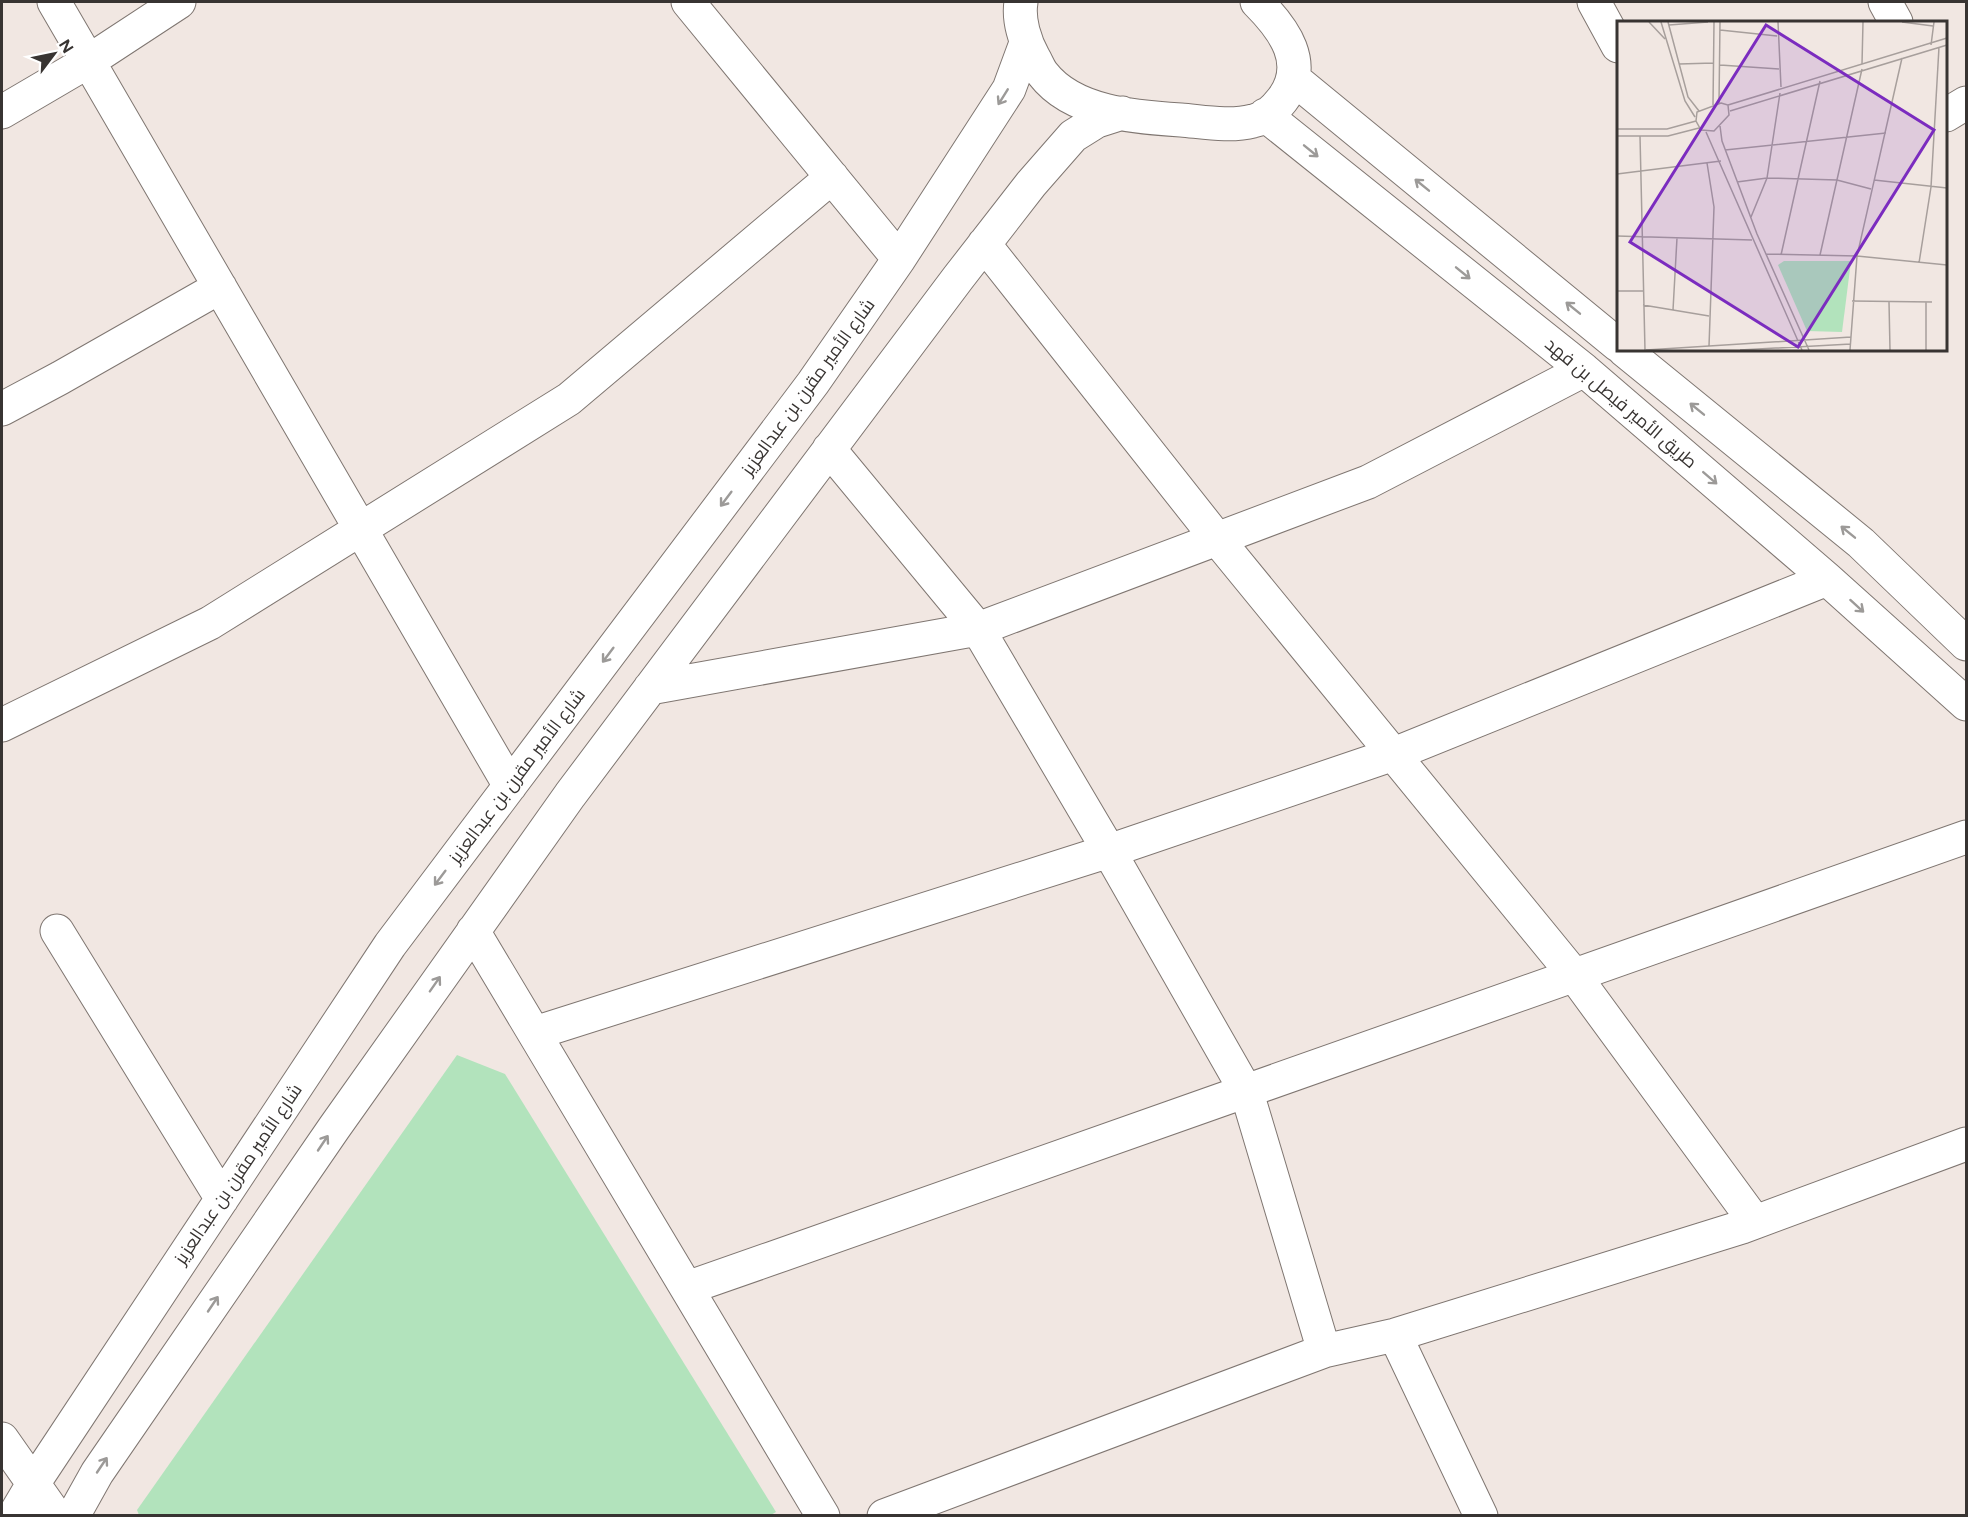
<svg xmlns="http://www.w3.org/2000/svg" width="1968" height="1517" viewBox="0 0 1968 1517" font-family="Figtree,Cairo,sans-serif">
<rect width="100%" height="100%" fill="#f1e7e2"/>
<path fill="#b2e3bc" d="M457,1055L505,1074L776,1512L769,1516L139,1515L137,1510Z"/>
<g fill="none" stroke-linecap="round" stroke-linejoin="round">
<g stroke="#7f7671" stroke-width="35">
<path id="minor" d="M54,2L510,786
M688,2L899,259
M1021,2C1018,20 1025,42 1034,58C1037,63 1039,69 1043,74C1073,113 1135,117 1181,120C1204,122 1230,127 1253,121C1265,119 1275,109 1282,100C1310,64 1284,29 1257,2
M1594,2L1618,46
M1885,2L1896,22
M1294,79L1618,345
M2,112L89,61L179,2
M1265,115L1584,370L1827,579L1966,704
M1946,115L1966,103
M984,244L1218,540L1574,975L1755,1222
M1624,350L1861,543L1966,644
M2,409L60,378L220,287
M829,449L978,629L1109,851L1247,1093L1324,1351
M650,688L978,629L1368,482L1584,370
M2,725L210,623L569,399L832,177
M57,931L222,1199
M473,931L823,1516
M535,1033L1109,851L1394,754L1827,579
M687,1288C1114,1139 1540,987 1966,837
M1395,1335L1481,1516
M2,1439L56,1516
M14,1516L33,1484L390,945L813,383L899,259L1009,89L1026,43
M73,1516L97,1473L334,1128L570,795L958,278L1031,184L1073,136L1097,121L1122,113
M884,1516L1324,1351L1395,1335L1742,1227L1966,1144"/>
</g>
<use href="#minor" stroke="#fff" stroke-width="33"/>
</g>
<defs><path id="oneway-shaft" d="M-6 0H5M1.5-3L5.5 0L1.5 3" fill="none" stroke-width="1.6" stroke-linecap="round" stroke-linejoin="round" transform="scale(1.5)"/></defs>
<g stroke="#9c9a98">
<use href="#oneway-shaft" transform="translate(1003 97) rotate(122)"/>
<use href="#oneway-shaft" transform="translate(1311 151) rotate(39)"/>
<use href="#oneway-shaft" transform="translate(1422 185) rotate(-141)"/>
<use href="#oneway-shaft" transform="translate(1463 273) rotate(39)"/>
<use href="#oneway-shaft" transform="translate(1573 308) rotate(-141)"/>
<use href="#oneway-shaft" transform="translate(1697 409) rotate(-141)"/>
<use href="#oneway-shaft" transform="translate(1710 478) rotate(41)"/>
<use href="#oneway-shaft" transform="translate(726 499) rotate(127)"/>
<use href="#oneway-shaft" transform="translate(1848 532) rotate(-141)"/>
<use href="#oneway-shaft" transform="translate(1857 606) rotate(42)"/>
<use href="#oneway-shaft" transform="translate(608 655) rotate(127)"/>
<use href="#oneway-shaft" transform="translate(440 878) rotate(127)"/>
<use href="#oneway-shaft" transform="translate(435 984) rotate(-55)"/>
<use href="#oneway-shaft" transform="translate(323 1143) rotate(-56)"/>
<use href="#oneway-shaft" transform="translate(213 1304) rotate(-56)"/>
<use href="#oneway-shaft" transform="translate(102 1465) rotate(-56)"/>
</g>
<g text-anchor="middle" dominant-baseline="central" stroke-width="4.5" stroke-linejoin="round" paint-order="stroke">
<g font-size="18" fill="#383432" stroke="#fff">
<text transform="translate(808 387) rotate(-54)">شارع الأمير مقرن بن عبدالعزيز</text>
<text transform="translate(1621 403) rotate(40)">طريق الأمير فيصل بن فهد</text>
<text transform="translate(517 776) rotate(-53)">شارع الأمير مقرن بن عبدالعزيز</text>
<text transform="translate(238 1174) rotate(-56)">شارع الأمير مقرن بن عبدالعزيز</text>
</g>
</g>
<g transform="translate(1617 21)">
<rect width="330" height="330" fill="#f1e7e2"/>
<path d="M167,240H234L225,311L190,310L161,244Z" fill="#b2e3bc"/>
<path fill="none" stroke="#a79f9c" stroke-width="1.5" d="M32,1L48,18M44,1L68,80L78,96M51,1L71,76L82,90M161,1L164,66M285,1L316,5M52,4L91,1M103,9L160,15M314,24L317,1M62,43L97,42M245,43L246,1M103,44L162,48M102,82L103,1M104,82L111,84L112,94L97,110L84,109L79,100L80,91ZM96,84L97,1M111,84L330,17M113,90L330,24M103,105L105,120L140,213L192,329M0,108H50L79,100M89,111L185,329M0,115H51L82,107M23,115L28,329M108,129L269,112M90,142L97,186L92,325M0,153L104,140M257,159L330,167M120,161L150,157L220,159L254,168M134,196L150,157L163,72M0,215L135,219M149,233L240,235L330,244M164,234L203,60M203,234L245,48M302,242L314,166L322,26M0,270H26M235,280L315,281M272,281L273,329M26,284L92,295M56,289L60,217M29,329L234,316M123,329L234,323M233,329L240,235L285,37M309,329V281"/>
<path fill="#7b2cbf" fill-opacity="0.15" stroke="#7b2cbf" stroke-width="3" d="M149,4L317,109L181,326L13,221Z"/>
<rect width="330" height="330" fill="none" stroke="#383432" stroke-width="3"/>
</g>
<rect width="1968" height="1517" fill="none" stroke="#383432" stroke-width="6"/>
<g transform="translate(54 54) rotate(58)" stroke="#ffffff" stroke-width="4.5" paint-order="stroke">
<path d="M0-4.5L10 22L0 15L-10 22Z" fill="#383432"/>
<text y="-9" font-size="16" font-weight="bold" text-anchor="middle" fill="#383432">N</text>
</g>
</svg>
